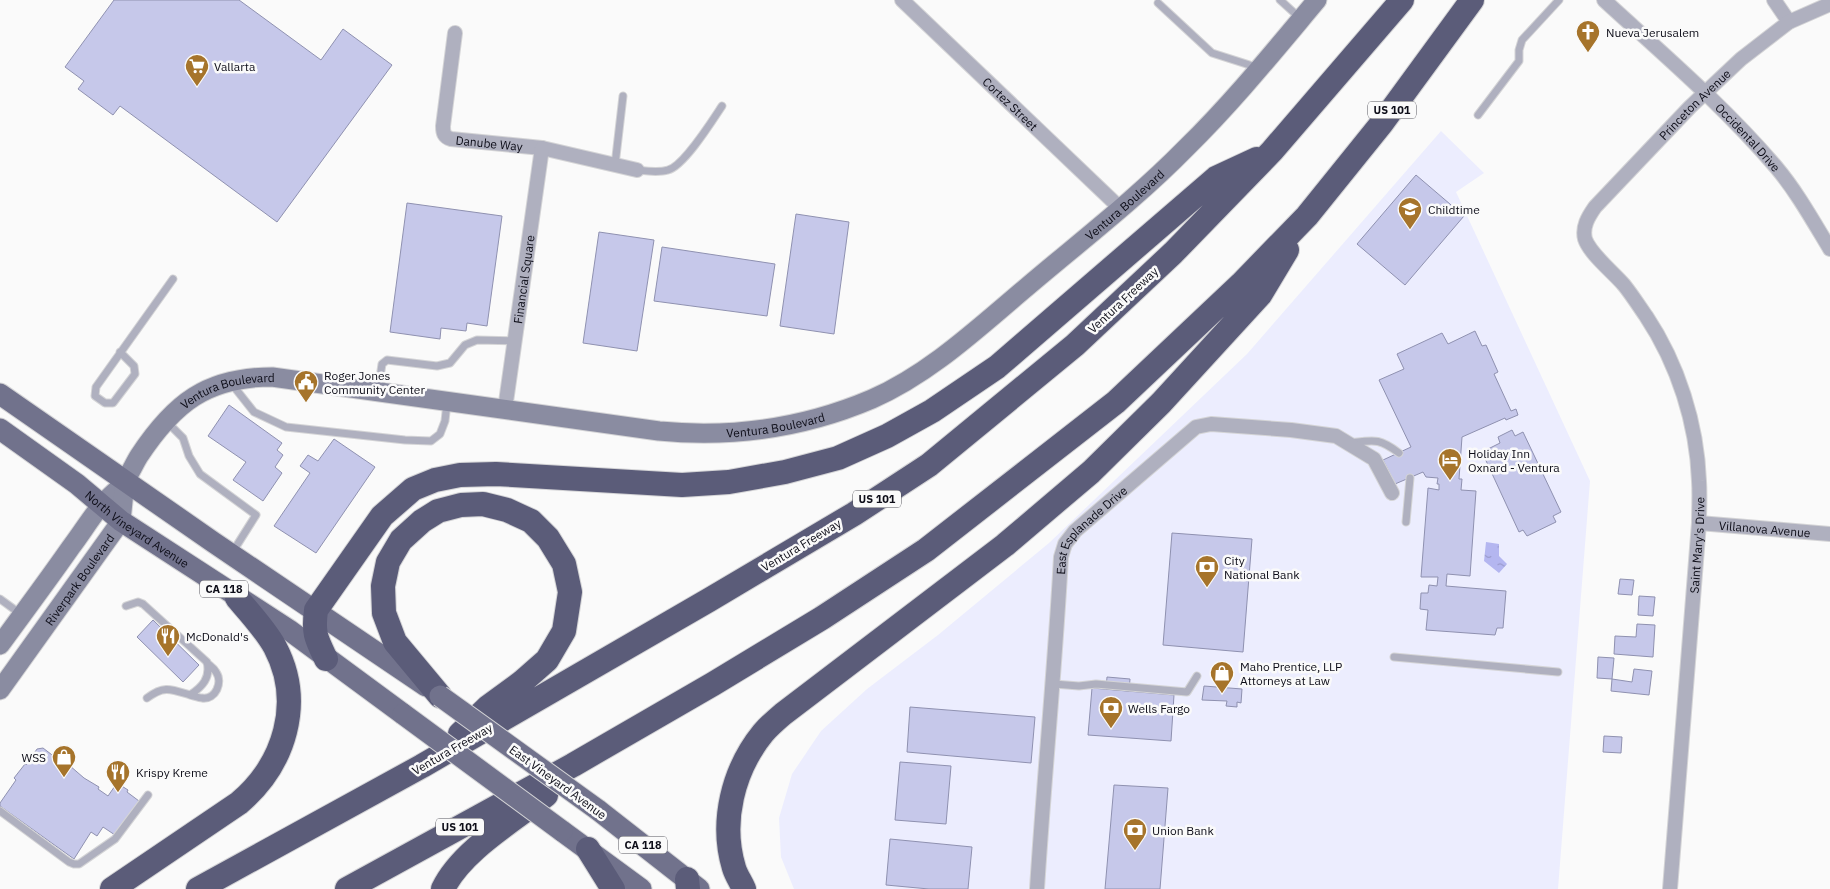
<svg xmlns="http://www.w3.org/2000/svg" width="1830" height="889" viewBox="0 0 1830 889" font-family="'IBM Plex Sans',sans-serif">
<defs>
<pattern id="water-ripples" width="26" height="14" patternUnits="userSpaceOnUse" patternTransform="scale(1.25)"><rect width="26" height="14" fill="#b4b6f0"/><path d="M2 4q2-2 4 0t4 0M15 11q2-2 4 0t4 0" fill="none" stroke="#9a9bcd"/></pattern>
</defs>
<rect width="100%" height="100%" fill="#fafafa"/>
<path fill="#ecedfe" d="M1441,131L1484,173L1456,192L1590,481L1558,889H794L781,857L779,818L792,774L821,731L867,689L938,635L1049,543L1247,354Z"/>
<path fill="url(#water-ripples)" d="M1486,542L1499,544V556L1507,564L1499,573L1484,561Z"/>
<path fill="#c6c8ea" stroke="#8f91b0" d="M114,0H239L321,60L343,29L392,65L277,222L120,106L113,115L78,89L84,81L65,67Z
M1416,175L1464,216L1405,285L1357,244Z
M407,203L502,216L487,326L467,323L466,331L441,328L440,339L390,332Z
M796,214L849,222L834,334L780,326Z
M599,232L654,240L637,351L583,343Z
M662,247L775,264L767,316L654,301Z
M1475,331L1482,346L1486,345L1498,372L1494,374L1511,411L1516,409L1518,415L1506,420L1505,418L1462,437L1459,479H1462L1461,490L1476,491L1470,576L1447,574L1446,586L1506,591L1503,628H1497L1495,635L1426,630L1428,610L1420,609L1421,593H1428L1429,585L1437,586L1438,577H1421L1428,488L1439,490V484H1437L1438,478L1426,477L1423,472L1395,484L1383,460L1411,447L1379,380L1404,369L1397,354L1442,333L1448,344Z
M229,405L282,443L277,450L283,455L275,467L282,473L263,501L233,480L246,462L208,436Z
M1512,430L1515,436L1523,432L1561,512L1553,516L1556,522L1527,536L1523,530L1519,532L1482,452L1500,443L1498,437Z
M334,439L375,467L316,553L274,526L310,473L300,466L308,455L318,461Z
M1172,533L1252,539L1243,652L1163,645Z
M1620,579L1634,580L1632,595L1618,594Z
M1639,596L1655,597L1653,616L1638,615Z
M153,620L199,665L183,682L137,637Z
M1637,624L1655,625L1653,657L1614,654L1615,636L1636,637Z
M1598,657L1614,658L1612,679L1597,678Z
M1634,669L1652,671L1649,695L1611,691L1612,679L1632,682Z
M1107,677L1130,679L1129,691L1106,689Z
M1204,686L1242,689L1241,703L1237,702V707L1226,706L1227,701L1202,700Z
M1092,688L1174,695L1171,741L1088,735Z
M910,707L1035,717L1031,763L907,752Z
M1604,736L1622,737L1621,753L1603,752Z
M43,748L60,761L62,759L84,778L99,787L98,789L108,796L117,783L128,790L127,792L139,801L115,835L103,827L97,836L91,832L74,859L0,806V803L16,780L14,778L25,764L26,765L37,749Z
M900,762L951,766L946,824L895,820Z
M1114,785L1168,788L1160,889H1105Z
M890,839L972,847L968,889H929L886,885Z"/>
<g fill="none" stroke-linecap="round" stroke-linejoin="round">
<g stroke="#d4d4d6" stroke-width="9">
<path id="lane" d="M1280,0L1301,19
M1158,3L1212,53L1259,68
M1478,115L1519,61V50L1522,40L1559,0
M615,165L623,96
M637,170C646,171 658,173 668,170C684,166 712,121 722,106
M120,352L134,366L135,374L113,403H105L95,396L96,387L173,279
M231,383L254,412L286,427L405,440L431,441L440,434L445,421L447,403
M378,391L382,364L387,360L437,366L450,363L465,345L477,340L515,341
M167,424L173,428L183,438L189,456L200,474L256,515L232,553
M1350,443C1375,440 1379,438 1399,453
M1406,522L1410,478
M0,599L22,615
M126,606L138,602L143,604L207,662C211,678 202,687 190,695C171,689 164,685 147,698
M1394,657L1558,672
M1054,684L1079,686L1096,684L1187,692L1197,676
M190,695C194,696 199,698 202,698C216,700 223,682 216,672C214,668 210,666 207,663
M0,811L69,862L74,864H79L115,839L148,795"/>
</g>
<g stroke="#d4d4d6" stroke-width="16">
<g id="street">
<path id="s1" d="M902,0L1120,208"/>
<path id="s2" d="M1604,0C1663,54 1724,106 1776,167C1797,192 1813,221 1830,249"/>
<path d="M1774,0L1789,22"/>
<path id="s3" d="M455,33L443,126C443,133 444,137 451,139L542,148L637,170"/>
<path id="s4" d="M505,409L542,148"/>
<path id="s5" d="M1699,523L1830,534"/>
<path id="s6" d="M1037,889C1044,778 1055,668 1061,557L1065,544L1075,531L1196,427L1211,424L1291,430L1336,436L1374,459L1392,493"/>
<path id="s7" d="M1670,889L1699,523C1699,509 1700,495 1699,481C1697,424 1678,364 1646,316C1639,306 1632,295 1624,285C1613,272 1590,254 1585,239C1582,227 1588,217 1595,207L1690,107L1741,59L1789,22L1830,4"/>
</g>
</g>
<g stroke="#d4d4d6" stroke-width="21">
<g id="secondary">
<path id="s8" d="M0,645C24,612 48,580 71,547C81,534 90,519 100,507C107,498 117,491 124,482C130,474 134,464 139,456C174,403 207,377 272,377L659,431C732,438 804,428 872,399C931,373 979,327 1028,286C1081,241 1137,198 1186,148C1233,102 1275,50 1317,0"/>
<path id="s9" d="M0,690L121,521L125,482"/>
</g>
</g>
<g stroke="#d4d4d6" stroke-width="23">
<g id="primary">
<path d="M0,394L213,542L426,686"/>
<path id="s10" d="M0,429L77,484L121,521L289,630L403,714"/>
<path d="M598,810L699,889"/>
<path d="M562,831L641,889"/>
</g>
</g>
<g stroke="#d4d4d6" stroke-width="26">
<path id="highway" d="M326,659C316,638 313,634 316,610L382,516L413,489L435,480L460,475L496,474L682,485L729,482L785,472L838,458L887,436L932,411L997,367L1216,178L1257,159
M440,696L395,642L384,613L383,586L388,562L401,540L422,521L438,511L461,505L483,504L507,510L531,521L548,538L564,564L570,592L564,631L547,660L522,682L488,707L460,734
M588,849L613,889
M687,879L688,889
M112,889L239,803C285,764 304,702 275,647C265,629 250,613 237,598
M198,889L422,766L709,600L854,514L929,465L1075,345L1173,253L1272,151L1402,0
M347,889L573,765L713,684L822,618L926,550L1116,402L1241,284L1307,216L1382,123L1472,0
M443,889C461,851 513,821 546,795
M744,889C741,882 736,875 734,868C720,822 733,770 763,733C769,726 776,720 783,714L1005,545L1091,472L1161,403L1260,295L1287,250"/>
</g>
<use href="#lane" stroke="#afb0bf" stroke-width="7"/>
<use href="#street" stroke="#afb0bf" stroke-width="14"/>
<use href="#secondary" stroke="#8a8ca1" stroke-width="19"/>
<use href="#primary" stroke="#71728c" stroke-width="21"/>
<use href="#highway" stroke="#5b5c79" stroke-width="24"/>
<g stroke="#d4d4d6" stroke-width="23" stroke-linecap="butt">
<path id="primary-bridge" d="M440,696L598,810
M403,714L562,831"/>
</g>
<use href="#primary-bridge" stroke="#71728c" stroke-width="21"/>
</g>
<defs>
<g id="church-pin" transform="scale(1.25)"><path d="M0 17L-7.5 6A9.5 9.5 0 1 1 7.5 6Z" fill="#a6742b" stroke="#fafafa"/><path d="M-1.2-6h2.4v3.5h3.3v2.4h-3.3V6h-2.4V-.1h-3.3v-2.4h3.3Z" fill="#fff"/></g>
<g id="supermarket-pin" transform="scale(1.25)"><path d="M0 17L-7.5 6A9.5 9.5 0 1 1 7.5 6Z" fill="#a6742b" stroke="#fafafa"/><path d="M-6-5.5h2.5l.6 2H6L4.5 2H-2.5L-4.4-4H-6ZM-1.5 3.2a1.3 1.3 0 1 0 .1 0ZM3 3.2a1.3 1.3 0 1 0 .1 0Z" fill="#fff"/></g>
<g id="school-pin" transform="scale(1.25)"><path d="M0 17L-7.5 6A9.5 9.5 0 1 1 7.5 6Z" fill="#a6742b" stroke="#fafafa"/><path d="M0-5L7-2L0 1L-7-2ZM-4 1L0 2.5L4 1V4Q0 6-4 4Z" fill="#fff"/></g>
<g id="civic-pin" transform="scale(1.25)"><path d="M0 17L-7.5 6A9.5 9.5 0 1 1 7.5 6Z" fill="#a6742b" stroke="#fafafa"/><path d="M-.6-6.5H3V-4.5H.6V-3L4-1V1h2V6H-6V1h2V-1L-.6-3ZM-1.2 2.5V6h2.4V2.5Z" fill="#fff"/></g>
<g id="hotel-pin" transform="scale(1.25)"><path d="M0 17L-7.5 6A9.5 9.5 0 1 1 7.5 6Z" fill="#a6742b" stroke="#fafafa"/><path d="M-6-4.5h1.5V1H6V5H4.5V3h-9V5H-6ZM-4 0a1.8 1.8 0 1 1 3.6 0ZM.5 0V-2.5h3Q6-2.5 6 0Z" fill="#fff"/></g>
<g id="bank-pin" transform="scale(1.25)"><path d="M0 17L-7.5 6A9.5 9.5 0 1 1 7.5 6Z" fill="#a6742b" stroke="#fafafa"/><path d="M-6-4H6V4H-6ZM0-2.3a2.3 2.3 0 1 0 0 4.6a2.3 2.3 0 1 0 0-4.6Z" fill="#fff"/></g>
<g id="restaurant-pin" transform="scale(1.25)"><path d="M0 17L-7.5 6A9.5 9.5 0 1 1 7.5 6Z" fill="#a6742b" stroke="#fafafa"/><path d="M-5-6h1v4h1v-4h1v4h1v-4h1v5L-1.5 .5V6h-2V.5L-5-1ZM5-6V6H3V1.5H1.5Q1.5-4 5-6Z" fill="#fff"/></g>
<g id="shop-pin" transform="scale(1.25)"><path d="M0 17L-7.5 6A9.5 9.5 0 1 1 7.5 6Z" fill="#a6742b" stroke="#fafafa"/><path d="M-5-2.5h2.3a2.7 3.5 0 0 1 5.4 0H5L5.5 6h-11ZM-1.5-2.5h3a1.5 2.3 0 0 0-3 0Z" fill="#fff"/></g>
</defs>
<g fill-rule="evenodd">
<use href="#church-pin" x="1588" y="32"/>
<use href="#supermarket-pin" x="197" y="66"/>
<use href="#school-pin" x="1410" y="209"/>
<use href="#civic-pin" x="306" y="382"/>
<use href="#hotel-pin" x="1450" y="460"/>
<use href="#bank-pin" x="1207" y="567"/>
<use href="#restaurant-pin" x="168" y="636"/>
<use href="#shop-pin" x="1222" y="673"/>
<use href="#bank-pin" x="1111" y="708"/>
<use href="#shop-pin" x="64" y="757"/>
<use href="#restaurant-pin" x="118" y="772"/>
<use href="#bank-pin" x="1135" y="830"/>
</g>
<g text-anchor="middle" dominant-baseline="central" stroke-width="5" stroke-linejoin="round" paint-order="stroke">
<g fill="#fafafa" stroke="#54545c" stroke-width="1">
<rect x="1368" y="101.5" width="48" height="17" rx="4"/>
<rect x="853" y="490.5" width="48" height="17" rx="4"/>
<rect x="200" y="580.5" width="48" height="17" rx="4"/>
<rect x="436" y="818.5" width="48" height="17" rx="4"/>
<rect x="619" y="836.5" width="48" height="17" rx="4"/>
</g>
<g font-size="11" font-weight="bold" fill="#0d0d18">
<text x="1392" y="110">US 101</text>
<text x="877" y="499">US 101</text>
<text x="224" y="589">CA 118</text>
<text x="460" y="827">US 101</text>
<text x="643" y="845">CA 118</text>
</g>
<g font-size="12" fill="#0d0d18" stroke="#fafafa" text-anchor="start">
<text x="1606" y="32">Nueva Jerusalem</text>
<text x="214" y="66">Vallarta</text>
<text x="1428" y="209">Childtime</text>
<text x="324" y="375">Roger Jones<tspan x="324" dy="14">Community Center</tspan></text>
<text x="1468" y="453">Holiday Inn<tspan x="1468" dy="14">Oxnard - Ventura</tspan></text>
<text x="1224" y="560">City<tspan x="1224" dy="14">National Bank</tspan></text>
<text x="186" y="636">McDonald's</text>
<text x="1240" y="666">Maho Prentice, LLP<tspan x="1240" dy="14">Attorneys at Law</tspan></text>
<text x="1128" y="708">Wells Fargo</text>
<text x="46" y="757" text-anchor="end">WSS</text>
<text x="136" y="772">Krispy Kreme</text>
<text x="1152" y="830">Union Bank</text>
</g>
<g font-size="12" fill="#0d0d18" stroke="#fafafa">
<text stroke="none"><textPath href="#s1" startOffset="150">Cortez Street</textPath></text>
<text stroke="none"><textPath href="#s7" startOffset="861">Princeton Avenue</textPath></text>
<text stroke="none"><textPath href="#s2" startOffset="199">Occidental Drive</textPath></text>
<text stroke="none"><textPath href="#s3" startOffset="149">Danube Way</textPath></text>
<text stroke="none"><textPath href="#s8" startOffset="1326">Ventura Boulevard</textPath></text>
<text stroke="none"><textPath href="#s4" startOffset="131">Financial Square</textPath></text>
<text transform="translate(1123 300) rotate(-43)">Ventura Freeway</text>
<text stroke="none"><textPath href="#s8" startOffset="351">Ventura Boulevard</textPath></text>
<text stroke="none"><textPath href="#s8" startOffset="906">Ventura Boulevard</textPath></text>
<text stroke="none"><textPath href="#s10" startOffset="170">North Vineyard Avenue</textPath></text>
<text stroke="none"><textPath href="#s5" startOffset="66">Villanova Avenue</textPath></text>
<text stroke="none"><textPath href="#s6" startOffset="372">East Esplanade Drive</textPath></text>
<text stroke="none"><textPath href="#s7" startOffset="345">Saint Mary's Drive</textPath></text>
<text transform="translate(801 545) rotate(-31)">Ventura Freeway</text>
<text stroke="none"><textPath href="#s9" startOffset="136">Riverpark Boulevard</textPath></text>
<text transform="translate(452 749) rotate(-30)">Ventura Freeway</text>
<text transform="translate(558 782) rotate(36)">East Vineyard Avenue</text>
</g>
</g>
</svg>
